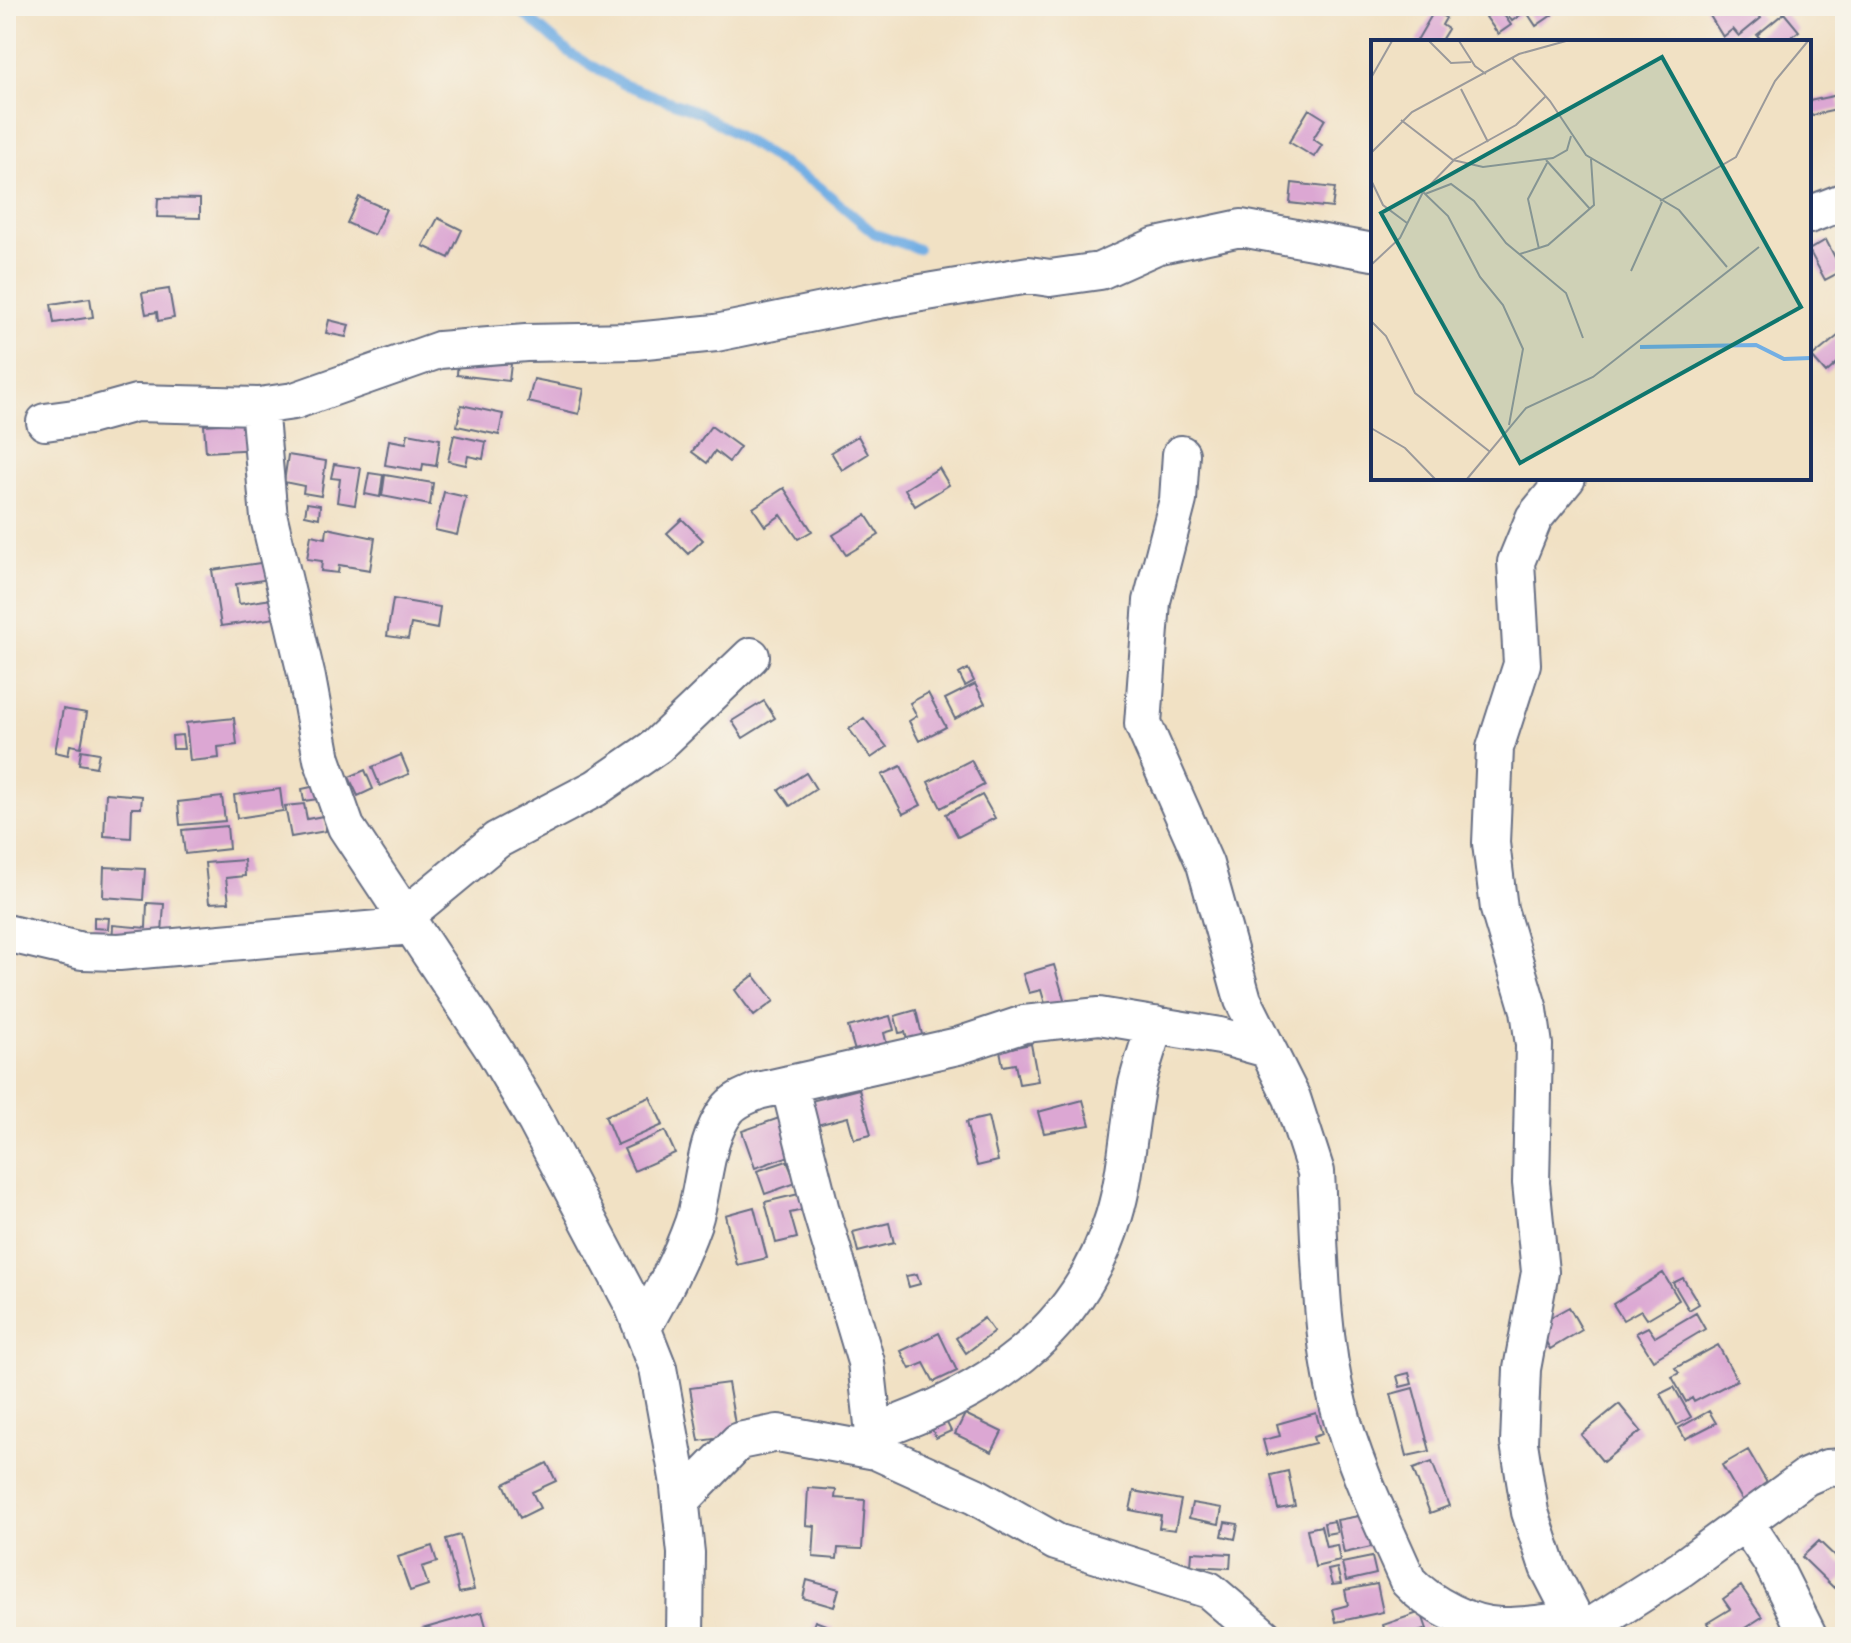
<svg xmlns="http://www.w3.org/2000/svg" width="1851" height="1643" viewBox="0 0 1851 1643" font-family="'Architects Daughter',sans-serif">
<rect width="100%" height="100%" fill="#f7f3e8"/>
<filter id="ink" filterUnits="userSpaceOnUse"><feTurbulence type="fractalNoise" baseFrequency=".0125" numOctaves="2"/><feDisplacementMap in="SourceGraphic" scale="16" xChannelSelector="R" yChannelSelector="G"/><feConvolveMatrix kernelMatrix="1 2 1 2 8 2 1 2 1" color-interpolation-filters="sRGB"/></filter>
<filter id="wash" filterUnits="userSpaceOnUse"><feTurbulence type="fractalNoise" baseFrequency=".006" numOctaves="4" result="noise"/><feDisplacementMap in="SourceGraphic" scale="32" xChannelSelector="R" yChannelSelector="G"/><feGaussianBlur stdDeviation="1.8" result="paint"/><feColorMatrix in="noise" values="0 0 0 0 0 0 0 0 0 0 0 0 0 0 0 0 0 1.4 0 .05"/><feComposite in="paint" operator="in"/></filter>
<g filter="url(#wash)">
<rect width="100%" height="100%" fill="#f1e1c4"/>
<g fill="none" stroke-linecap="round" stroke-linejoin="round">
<path stroke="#73afe4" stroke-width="10" d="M506,6L517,8L570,53L623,84L701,113L820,187L875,234L918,249"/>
</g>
<g id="blocks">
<path fill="#dca7d3" d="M1501,6H1545L1552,15L1536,26L1526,11L1512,21Z
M1704,6H1766L1757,13L1761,18L1739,36L1733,29L1723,37Z
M1499,8L1511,25L1498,34L1486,17Z
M1434,11L1446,18L1442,25L1448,29L1440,42H1416Z
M1784,13L1799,31L1785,42H1763L1757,35Z
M1838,95L1841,109L1809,116V101Z
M1309,109L1325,119L1313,139L1322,145L1314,157L1289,142Z
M1292,183L1335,188L1332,208L1290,203Z
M359,197L386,209L374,235L347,223Z
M158,198L200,199V218L157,217Z
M438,218L462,230L449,258L423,246Z
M1826,240L1842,271L1825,280L1809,250Z
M169,289L174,318L158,321L157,312L146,314L142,293Z
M90,298L93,317L54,323L51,304Z
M329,320L349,325L346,337L326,333Z
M1844,331L1845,356L1826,373L1812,357Z
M458,358L511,364L509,381L457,375Z
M534,379L584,389L579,414L528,402Z
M461,405L503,414L499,435L457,426Z
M255,422L257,449L206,452L204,425Z
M711,426L740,447L729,462L715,451L707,463L692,452Z
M408,433L440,439L436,466L423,464L422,471L385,465L389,440L406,443Z
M454,435L486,442L483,459L468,456L466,465L448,461Z
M858,436L868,454L842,470L831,452Z
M288,455L326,461L321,496L303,493L304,486L284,482Z
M334,464L361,468L355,505L337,502L340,479L331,478Z
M939,468L949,485L915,506L905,489Z
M369,473L383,475L380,497L365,494Z
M385,475L433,483L430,505L382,496Z
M784,488L812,531L798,539L781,515L765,526L753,508Z
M444,492L466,497L457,535L435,530Z
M307,503L320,505L319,518L305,515Z
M866,515L879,535L846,555L833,535Z
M682,519L703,540L688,554L667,533Z
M327,528L375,538L370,570L339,565L338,573L321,571L322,561L307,559L311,535L326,538Z
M274,561L276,578L236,584L239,604L279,598L282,617L221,626L212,570Z
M393,599L440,607L437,629L411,624L408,639L387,636Z
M968,669L974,681L965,686L959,674Z
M975,684L985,703L955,719L945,699Z
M928,693L946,727L919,741L909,721L917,716L910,703Z
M764,701L775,718L743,738L732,721Z
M63,709L87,713L81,747L70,745L68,755L55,752Z
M234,718L237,745L218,747L219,758L190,761L186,723Z
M864,718L887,747L871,758L849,729Z
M182,735L184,749H173L172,736Z
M81,750L99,753L96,767L79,764Z
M401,755L409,774L380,786L372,767Z
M971,760L984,785L941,808L928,782Z
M901,766L921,805L903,814L882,775Z
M365,770L373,789L358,796L349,777Z
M806,773L816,789L790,806L779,790Z
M316,786L318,799L304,801L302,789Z
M280,789L283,811L237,818L234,795Z
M106,793L142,796L141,808H132L131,838L104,836Z
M982,795L995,818L958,837L946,814Z
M222,797L225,821L180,825L178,802Z
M304,804L307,819L323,816L326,831L291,837L285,806Z
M227,826L229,849L185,854L182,830Z
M244,860L245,876L226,878L229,902L209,903L205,863Z
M104,867L145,869L143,900L103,897Z
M147,903L164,904L161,948L112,945L113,925L146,928Z
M94,917L109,918L108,929L94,928Z
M1054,965L1067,1009L1048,1014L1041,990L1029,993L1023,974Z
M754,975L774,1001L754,1016L735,990Z
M916,1010L928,1059L913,1063L905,1032L899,1033L895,1016Z
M890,1016L894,1030L884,1033L890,1057L859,1065L848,1027Z
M1031,1044L1038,1081L1019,1084L1015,1064L1003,1066L1000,1050Z
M859,1089L871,1135L854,1139L848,1117L817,1125L811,1101Z
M650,1097L663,1125L617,1145L605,1116Z
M1083,1100L1090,1125L1044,1133L1038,1112Z
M785,1116L798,1153L755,1168L742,1131Z
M988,1117L998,1161L977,1166L966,1122Z
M665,1131L675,1153L634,1171L624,1149Z
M787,1161L796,1183L765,1194L757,1171Z
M803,1193L807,1209L790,1213L797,1238L776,1243L765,1202Z
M754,1207L767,1258L737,1265L725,1215Z
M889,1223L894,1243L858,1252L853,1232Z
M1663,1273L1679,1300L1647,1319L1641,1310L1623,1320L1613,1304Z
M917,1274L920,1284L909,1287L906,1276Z
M1683,1278L1699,1304L1689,1310L1673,1283Z
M1569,1307L1582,1330L1550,1349L1537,1325Z
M1696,1313L1705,1329L1653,1360L1636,1333L1648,1327L1655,1337Z
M984,1318L994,1332L966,1353L956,1338Z
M939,1333L957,1371L934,1382L924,1363L910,1369L901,1351Z
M1718,1345L1737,1380L1694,1402L1692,1398L1686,1402L1672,1377L1679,1373L1675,1368Z
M1409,1373L1412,1384L1400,1387L1397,1376Z
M728,1383L737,1436L699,1441L690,1388Z
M1674,1387L1691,1417L1677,1425L1660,1394Z
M1413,1388L1430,1451L1407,1456L1391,1394Z
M1619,1404L1641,1431L1603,1462L1581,1435Z
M1709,1411L1716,1423L1685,1439L1679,1428Z
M1316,1413L1322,1434L1313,1437L1315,1443L1267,1455L1263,1440L1280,1436L1277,1424Z
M965,1414L1002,1432L992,1452L955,1434Z
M946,1421L951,1431L936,1438L931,1427Z
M1748,1450L1770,1488L1744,1503L1722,1465Z
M1432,1462L1449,1506L1430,1513L1413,1469Z
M547,1463L556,1481L532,1492L540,1508L520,1518L504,1484Z
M1288,1471L1295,1506L1278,1509L1271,1475Z
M808,1488L836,1490L835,1498L865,1500L862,1549L838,1548L837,1559L813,1557L815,1526L806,1525Z
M1134,1491L1181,1500L1175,1530L1159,1528L1161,1516L1130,1510Z
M1192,1503L1222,1508L1219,1524L1189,1518Z
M1364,1515L1371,1547L1344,1553L1337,1520Z
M1334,1521L1337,1532L1326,1534L1324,1523Z
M1225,1522L1238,1524L1235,1539L1222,1536Z
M1321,1526L1326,1547L1337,1545L1340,1561L1315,1567L1307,1529Z
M460,1535L474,1590L459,1593L446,1539Z
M1819,1541L1845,1566V1576L1834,1588L1802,1557Z
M432,1546L437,1562L422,1567L428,1585L410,1591L398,1557Z
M1192,1552L1231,1554L1230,1568L1191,1566Z
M1372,1557L1376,1574L1346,1581L1342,1563Z
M1337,1568L1341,1584L1332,1585L1328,1570Z
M807,1580L839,1589L834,1607L803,1598Z
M1377,1584L1383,1612L1336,1622L1333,1609L1348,1605L1345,1590Z
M1741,1586L1762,1617L1731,1637H1716L1707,1623L1730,1609L1723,1599Z
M482,1612L489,1637H424L422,1629Z
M1421,1612L1427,1629L1403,1637H1387L1383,1625Z
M815,1621L834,1628L831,1637H809Z"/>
</g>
</g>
<g filter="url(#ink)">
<use href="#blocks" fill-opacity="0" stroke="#666d82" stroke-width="2"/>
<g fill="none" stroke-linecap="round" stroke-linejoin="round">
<g stroke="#666d82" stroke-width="40">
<path id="minor" d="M1809,215L1845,201
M259,406L269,518L307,678L322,759L346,827L494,1050L536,1121L633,1305L658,1368L678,1478L686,1553L685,1637
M45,422L89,416L136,403L259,406L294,401L439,350L526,343L635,341L716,333L867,302L1029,275L1050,278L1100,271L1156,246L1241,228L1373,252
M1181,454L1178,500L1152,601L1143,724L1205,864L1243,1000L1292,1098L1316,1172C1320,1248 1320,1330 1338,1404C1353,1464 1383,1524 1408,1581C1429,1604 1472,1627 1504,1626C1527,1626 1552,1622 1575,1619
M1567,478L1534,518L1516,562L1522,664L1495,748L1491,843L1499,909L1529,1010L1534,1045L1531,1183L1540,1272L1522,1369L1519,1443L1530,1512L1548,1567L1582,1633
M405,916L497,840L596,788L657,746L751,656
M6,933L82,951L119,952L412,926
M789,1084L821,1211L866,1362L876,1451
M642,1329C661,1295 680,1260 693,1223C705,1187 703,1141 727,1110C734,1100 747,1096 758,1091L958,1046L1024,1024L1099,1016L1220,1036L1267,1049
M874,1432C984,1395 1079,1334 1114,1216C1127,1173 1128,1128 1137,1084C1142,1064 1149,1044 1155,1025
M681,1501L739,1441L778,1433L876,1451L975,1496L1056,1542L1209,1590L1264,1637
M1745,1522L1771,1561L1809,1637
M1574,1637L1682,1568L1806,1477L1827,1468L1845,1467"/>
</g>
<use href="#minor" stroke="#fff" stroke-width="36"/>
</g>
</g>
<g transform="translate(1371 40)">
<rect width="440" height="440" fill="#f1e1c4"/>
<path fill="none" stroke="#73afe4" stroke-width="4" d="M269,307L385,305L413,319L440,318"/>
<path fill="none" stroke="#9b9a9b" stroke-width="2" d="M58,1L80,23L100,22M88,1L104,26L115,34M141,18L179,61L215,115L308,170L356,227M0,38L21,1M90,49L117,102M30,80L82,120L112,127L182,118L196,110L200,96M0,113L41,72L148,14L195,1M82,120L145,85L175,56M175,120L219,169M0,140L12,165L36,183M52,152L77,176L109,237L132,265L152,309L138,385M54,154L80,144L103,161L135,203L195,253L212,298M289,161L365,117L404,41L437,1M168,209L157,159L176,123M149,214L177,205L223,165L220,119M0,225L29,198L52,152L83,120M260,231L291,162M0,281L15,296L44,353L118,411M0,388L34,408L64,439M96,439L155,368L222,337L388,207"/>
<path fill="#0f766e" fill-opacity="0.15" stroke="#0f766e" stroke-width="4" d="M291,17L430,267L149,423L10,173Z"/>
<rect width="440" height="440" fill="none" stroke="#1b2f5e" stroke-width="4"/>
</g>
<rect width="1851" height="1643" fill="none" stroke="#f7f3e8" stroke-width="32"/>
</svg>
